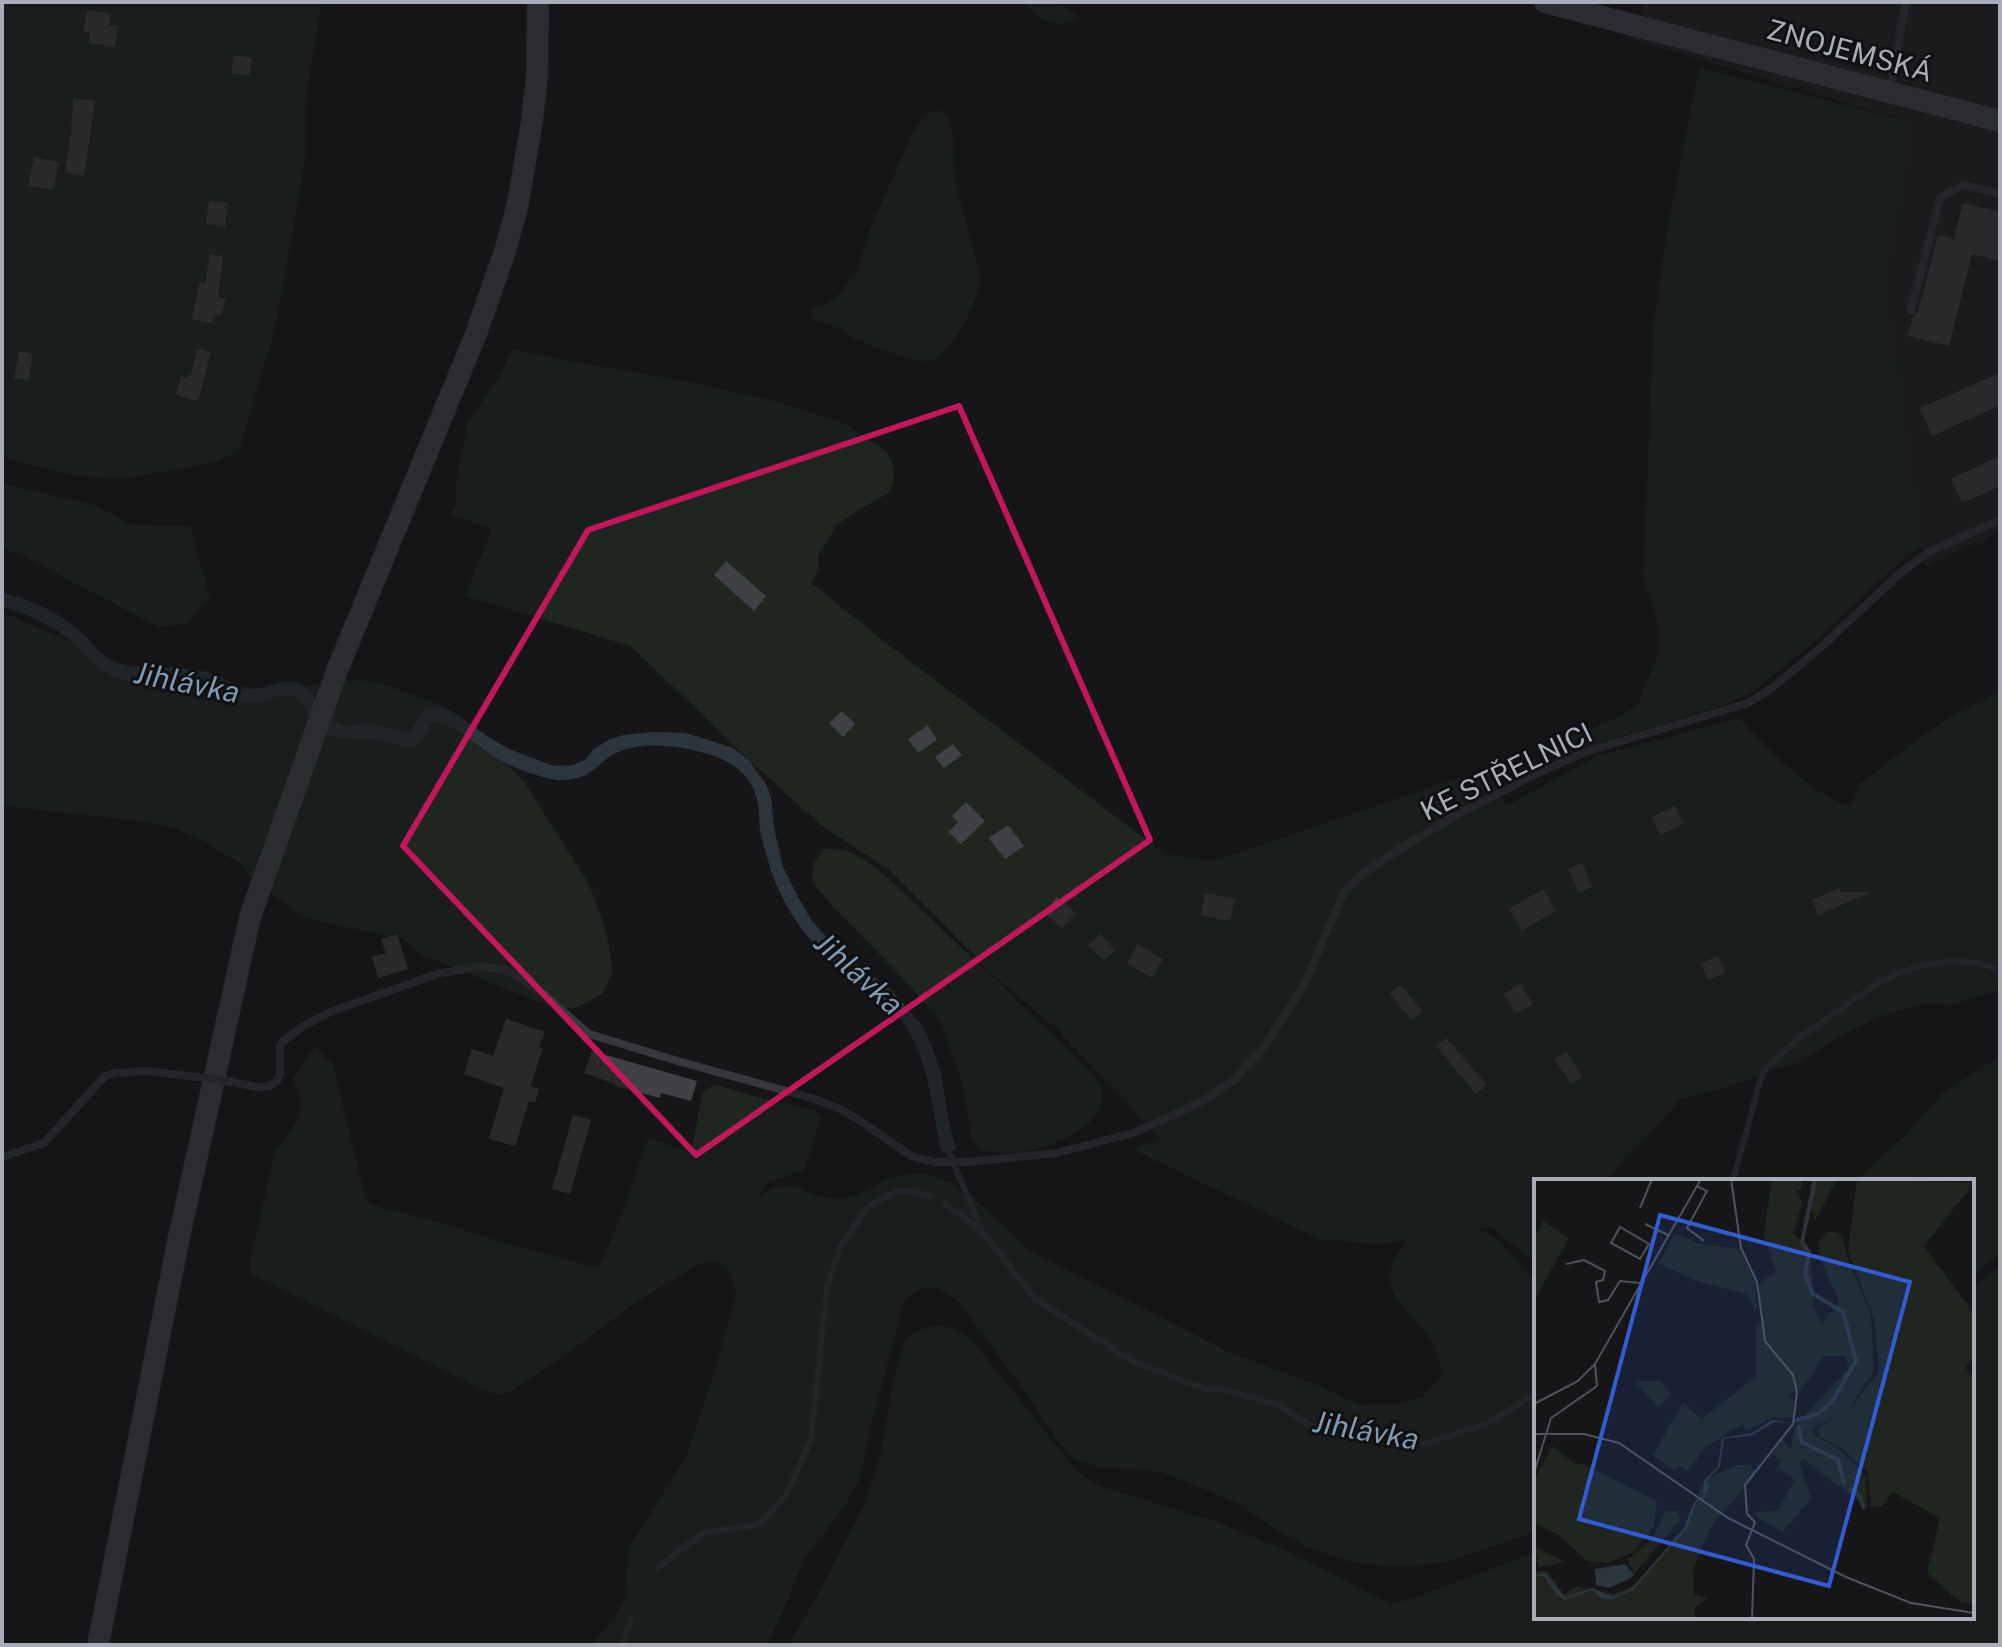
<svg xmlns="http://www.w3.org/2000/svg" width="2002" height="1647" viewBox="0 0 2002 1647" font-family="'Public Sans',sans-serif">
<rect width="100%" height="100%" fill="#161618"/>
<path fill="#222225" d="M1644,2H2000V532L1925,567L1887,287L1915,123L1634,40Z"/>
<path fill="#1e261f" d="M2,2H321L306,98L305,157L280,303L272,339L239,450L217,462L121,479L73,475L23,463L2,456Z
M1024,2C1047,2 1062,1 1080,18C1068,24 1050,27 1039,17C1033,12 1030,6 1024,2Z
M1699,68L1915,123L1887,287L1923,546L1906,556L1819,638L1751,693L1721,706L1570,752L1567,738L1615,719L1637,706L1657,657V620L1643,579L1654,318L1671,211Z
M939,110C950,116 953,128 953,141C954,157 953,174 957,190C963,211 969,233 974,255C976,262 980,271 980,278C981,298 951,354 932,360C917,366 868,343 851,337L845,330L812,319L811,309L824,305L836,297L857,271L867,237L911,136L926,114Z
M512,349L558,359L684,381L778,402L845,424L886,451L893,465L894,481L889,493L858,510L837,525L818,556L819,570L811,583L889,645L1165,854L1214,861L1485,769L1506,806L1596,757L1739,718C1773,753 1804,790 1851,807L1859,782H1863L1924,735L1959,712L2000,691V990L1951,1005L1926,1003L1881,1016L1848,1032L1799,1062L1721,1089L1681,1099L1605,1181H1536V1263L1491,1227L1478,1229L1497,1239L1536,1280V1532L1446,1562L1399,1567L1351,1562L1306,1547L1269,1525L1240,1504L1162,1472L1134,1469L1103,1468L1074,1460L1055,1438L1026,1393L958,1301L939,1288H923L905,1299L871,1425L860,1478L847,1502L804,1560L777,1625L766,1645H591L613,1621L625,1597L629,1548L687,1455L715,1370L736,1295L731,1274L725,1267L716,1262L701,1263L633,1304L590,1337L514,1390L501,1395L484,1391L251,1274L250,1262L275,1151L291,1131L300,1115V1097L293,1078L315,1047L333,1065L366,1201L383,1208L428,1219L518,1247L595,1267L601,1263L622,1213L648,1138L683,1150L692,1147L702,1094L714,1084L749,1095L813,1110L821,1116L810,1153L803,1170L766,1183L758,1198L772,1188L794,1186L816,1196L842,1199L857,1195L891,1177L924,1173L952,1183L974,1198L1030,1251L1231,1353L1317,1385L1360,1405L1398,1404L1422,1397L1443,1376C1440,1366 1438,1354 1434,1345C1421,1319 1390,1307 1390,1275C1390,1264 1401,1250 1406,1240L1380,1244L1319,1239L1132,1149L1160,1139L1055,1027L1000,981L888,869L821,825L749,760L631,646L465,596L492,528L449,515L455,507L457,474L468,422L500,375Z
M2,483L97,506L132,525L190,526L210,598L186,624L159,627L19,554L2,549Z
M2,612L137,671L190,685L292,689L336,680L375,681L441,705L488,744L525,783L590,886L607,936L613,972L602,994L578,1007L558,1010L422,955L403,939L304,918L256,882L240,863L218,851L211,844L170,826L132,820L2,806Z
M824,849C854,849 862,858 885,875L1092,1072C1095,1077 1100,1082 1101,1088C1111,1132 1035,1153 1003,1153C995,1153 986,1151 978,1149L972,1140L962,1082L939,1019L900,975L832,906L812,881L813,865Z
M2000,1056V1254L1972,1276V1181H1855L1905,1135L1942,1094Z
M2000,1266V1645H789L823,1585L863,1507L882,1450L895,1374L905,1339C932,1321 948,1321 973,1342L1077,1471L1099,1486L1217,1522L1287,1551L1391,1604L1411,1599L1536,1552V1617H1972V1287Z"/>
<path fill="#2c353c" d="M2,593C29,598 57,612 79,630C91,640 101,656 115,663C129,668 144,666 158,667C174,667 191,669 207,672C223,675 236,690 252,689C266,689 280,679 294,682C316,687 317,714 338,723C347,728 357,724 368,724C382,724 396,731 410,733L419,716L426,709L442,707L453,712L490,738L509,749L554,766L572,765L585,760L594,749L610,739L624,735L653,732L685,733L712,741L733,748L749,760L767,786L771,797L774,828L783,867L797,895L812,921L829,940L847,956L892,991L921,1024L929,1039L941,1074L948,1118L956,1149L942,1153C931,1109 930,1057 901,1020C888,1002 868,990 850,977C813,949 787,915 771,871C767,858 763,843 760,830C759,820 760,810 757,800C752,776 733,762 711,755C683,746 644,740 616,753C606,757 601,765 592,771C583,779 563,782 551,779C534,775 516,769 500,760C483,751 451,720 433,722C427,730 424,743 415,746C405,750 395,743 385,741C363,735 341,745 320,730C309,722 304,696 288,695C276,695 264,703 252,703C235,703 222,691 206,687C189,682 169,681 151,681C139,681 127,682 115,677C97,671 86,656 73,643C57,627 23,612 2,607Z"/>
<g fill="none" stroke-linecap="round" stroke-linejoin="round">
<path stroke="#2c353c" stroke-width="6" d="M946,1145L982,1231L1035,1299L1134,1362L1205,1389H1222L1278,1405L1311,1426L1325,1428L1353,1425L1424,1444L1488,1423L1536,1394
M1733,1181L1760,1081L1766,1068L1799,1038L1875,985L1895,975L1919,966L1949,961L1979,963L2000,971
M945,1204L981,1230
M657,1568L703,1533L757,1525L786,1495L811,1440L827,1286L841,1245L869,1206L897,1191H913L930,1196
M622,1645L632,1618"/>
</g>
<path fill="#404145" d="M87,10L111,14L109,25L118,26L115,47L89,43L90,33L83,32Z
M234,55L252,58L249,76L231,73Z
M74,98L95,101L84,176L65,173L72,125H71Z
M34,157L59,162L53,190L28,186Z
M209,201L228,203L225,227L206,224Z
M1963,203L2000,212V261L1972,254L1949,346L1908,336L1913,317L1918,312L1938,235L1954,239Z
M210,254L223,256L218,297L226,299L222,315L214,314L212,323L192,319L200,282L205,283Z
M197,349L211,352L198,401L176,395L181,376L188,378L189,374L191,375Z
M19,351L33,354L28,381L14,378Z
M2000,373V405L1932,436L1920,408Z
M2000,456V486L1962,503L1951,479Z
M726,561L766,596L754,611L714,575Z
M842,711L855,724L843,737L829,723Z
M928,725L937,740L918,753L908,739Z
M953,744L962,755L944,768L935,757Z
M966,802L985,821L961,844L949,832L958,822L952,816Z
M1675,806L1683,824L1660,835L1652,817Z
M1008,825L1024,846L1005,859L989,838Z
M1582,863L1592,887L1579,893L1568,869Z
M1839,888L1841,892H1872L1818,915L1812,900Z
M1543,889L1556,911L1522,931L1509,909Z
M1205,893L1235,899L1230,921L1201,915Z
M1057,897L1076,913L1062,928L1044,912Z
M397,934L408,969L378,978L372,957L386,953L381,939Z
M1100,934L1115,950L1104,961L1088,946Z
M1138,944L1163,959L1152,978L1127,963Z
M1718,956L1725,973L1708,980L1701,963Z
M1520,984L1533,1004L1516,1014L1504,994Z
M1400,985L1423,1011L1412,1020L1390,994Z
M506,1019L545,1032L539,1047L543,1049L530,1086L539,1089L535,1103L529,1101L515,1146L489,1139L504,1088L464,1074L472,1049L493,1056Z
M1446,1038L1487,1085L1476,1094L1436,1046Z
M592,1051L697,1081L691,1101L661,1093L660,1098L615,1086V1084L584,1073Z
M1566,1052L1583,1077L1571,1084L1554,1059Z
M573,1115L591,1120L570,1194L552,1189Z"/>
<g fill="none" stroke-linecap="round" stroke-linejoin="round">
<path stroke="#37383d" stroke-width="8" d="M1889,92L1906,2
M1911,310L1940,198L1963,185L2000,194
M258,1087L270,1086L277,1081L280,1074V1047L283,1041L305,1025L330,1012L437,974L483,966L508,971L541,992L589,1034L681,1062L815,1099L840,1109L859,1120L911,1156L934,1162H967L1057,1153L1136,1132L1201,1102L1234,1080L1265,1046L1304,985L1344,892L1365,872L1398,850L1455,816L1534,775L1585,752L1748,703L1772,688L1818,650L1897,576L1928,552L2000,520
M2,1157L44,1143L105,1076L117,1073L145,1071"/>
<path stroke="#45474d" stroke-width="22" d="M1545,2L2000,121
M98,1645L179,1237L250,917L338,668L476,334L505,251L517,208L532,121L537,77L538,2"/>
<path stroke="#37383d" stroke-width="8" d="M145,1071L215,1079L258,1087"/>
</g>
<path d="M0 0H2002V1647H0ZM959,406L1150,840L696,1155L403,846L588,530Z" fill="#161618" fill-opacity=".55" fill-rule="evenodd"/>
<path fill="none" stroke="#c2185b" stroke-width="6" stroke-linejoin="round" d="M959,406L1150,840L696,1155L403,846L588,530Z"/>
<g text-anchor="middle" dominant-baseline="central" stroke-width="6" stroke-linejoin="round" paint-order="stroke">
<g font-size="28" fill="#a8adb8" stroke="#111113">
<text transform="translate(1850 50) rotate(15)">ZNOJEMSKÁ</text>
<text transform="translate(1506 771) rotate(-26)">KE STŘELNICI</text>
</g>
<g font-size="30" font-style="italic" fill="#7f9bb3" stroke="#111113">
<text transform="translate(187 682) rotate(11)">Jihlávka</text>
<text transform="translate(859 973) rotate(42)">Jihlávka</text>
<text transform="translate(1366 1430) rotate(10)">Jihlávka</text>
</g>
</g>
<g transform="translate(1534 1179)">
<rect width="440" height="440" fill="#161618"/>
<path d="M238,0H269L267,12L260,10L268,22L260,54L276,73L280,129L289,144L305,123L285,75V62L294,52L307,55L314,80L337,136L340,191L311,236L345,193L341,143L314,72L323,0L440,4L390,67L440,135V178L431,188L440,199V425L426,423L393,394L406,339L359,313L347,328L337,327L333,293L309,270L285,257V249L302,239L281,247L279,255L304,269L332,297L333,328L269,280L265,285L277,320L248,353L217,334L244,331L261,301L244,288L247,281L238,275L248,260L257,270L261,247L314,190L312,177H290L265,215V210L254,216L260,221L259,238L238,239L212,252L208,245L169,270L154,293L145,287L141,292L119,276L149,223L167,240L222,197V145L228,143L225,105L242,92L230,56ZM282,0H303L281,42L275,24ZM9,42L35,59L0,122V60ZM141,54L165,65L206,70L221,102L223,132L212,115L160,101L124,84ZM100,202H127L137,215L125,229ZM19,267L42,286L47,284L123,322L120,348L98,374L73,384L53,382L25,356L0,344V300ZM203,286H217L221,296L177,348L159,391L160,415L173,419L160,429L162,440H0V392L14,393L30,415L43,407L79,415L100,407L152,346L170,301ZM132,332H144L146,341L100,395L93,381L118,359ZM0,368L28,381L30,383L5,388Z" fill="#1e261f"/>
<path d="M238,241L258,244L241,243L218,256L190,260L186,287L172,302L175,307L171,318L162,324L153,349L99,411L78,420L66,419L59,411L31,421L23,416L10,397H0L11,394L31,418L59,409L78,418L98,409L150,349L160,323L169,317L170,301L184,287L188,259L218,254ZM91,385L100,396L95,400L75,409L62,406L61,390Z" fill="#2c353c"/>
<path fill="none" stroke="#2c353c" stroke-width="4" d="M259,242L284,235L298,223L322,182L309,133L279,115L271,95L275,73L268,63L281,0M264,247L268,263L304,281L310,304M316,310L326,317L330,330"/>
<path fill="none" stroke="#505258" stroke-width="2" d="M197,0L207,69L223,103L231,162L259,196L263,213L259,245L211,306L213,335L221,343L212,366L220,380L218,440M163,7L173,12L153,49L170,62M106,29L118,0M111,45L134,56M86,48L115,65L106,80L77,64ZM32,85L50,81L71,92L69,101L62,103L65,123L74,121L86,102L106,104M0,225L44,202L61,185L167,0M0,255H50L85,264L194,339L312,398L377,424L440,434M0,294L17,239L63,207L61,185"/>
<path fill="#325cd3" fill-opacity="0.15" stroke="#325cd3" stroke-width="4" d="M126,36L376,103L295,407L45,340Z"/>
<rect width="440" height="440" fill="none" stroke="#a8adb8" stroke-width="4"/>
</g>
<rect width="2002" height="1647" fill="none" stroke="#a8adb8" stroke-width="8"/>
</svg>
